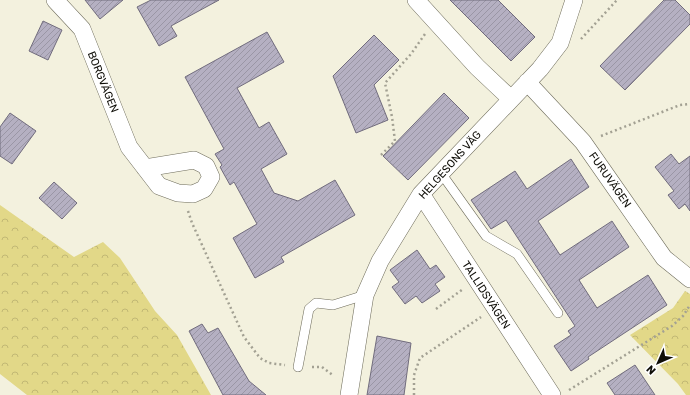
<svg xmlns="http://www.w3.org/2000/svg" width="690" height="395" viewBox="0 0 690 395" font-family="Rubik,sans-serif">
<defs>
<pattern id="forest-crowns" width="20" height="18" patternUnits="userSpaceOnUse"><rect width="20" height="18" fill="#e2d888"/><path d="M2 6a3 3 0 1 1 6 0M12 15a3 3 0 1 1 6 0" fill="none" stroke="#c1b874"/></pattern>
<pattern id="building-hatch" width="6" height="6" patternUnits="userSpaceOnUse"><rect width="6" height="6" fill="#b5b0c2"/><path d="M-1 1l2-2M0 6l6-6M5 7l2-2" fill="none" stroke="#9a96a5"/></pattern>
</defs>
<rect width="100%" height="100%" fill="#f3f1de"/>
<path fill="url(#forest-crowns)" d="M0,205L74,257L103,242L120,258L155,311L177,335L211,395H27L0,374Z
M685,291L690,294V395H686L678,384L630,335L673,308Z"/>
<path fill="url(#building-hatch)" stroke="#716c7d" d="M85,0H123L100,19Z
M151,0H219L171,26L177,36L159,46L137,7Z
M450,0H498L535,37L511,61Z
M664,0H675L690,15V24L625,90L600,66Z
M43,21L62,30L48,60L29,51Z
M267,32L284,62L237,88L259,128L269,122L287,154L261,169L274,193L298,201L335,180L355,215L281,257L284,262L255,278L233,238L257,224L234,182L230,185L220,167L222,165L215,154L224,149L185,77Z
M374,35L399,60L374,85L388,120L356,133L333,76Z
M444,93L469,118L408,180L383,156Z
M10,113L36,131L12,164L0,156V127Z
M671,154L679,164L690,156V211L685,204L679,209L668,195L674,191L655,167Z
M571,159L589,187L538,221L560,255L612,221L629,247L579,280L597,308L648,275L667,305L588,357L589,359L571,371L554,346L571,335L568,331L575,326L506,220L491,229L471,200L515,171L527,189Z
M54,182L77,203L62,219L39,198Z
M417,250L430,269L436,265L445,277L435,284L440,291L422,303L416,296L405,304L392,287L399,282L390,270Z
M202,324L208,333L218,328L249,381L266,395H223L189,331Z
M377,336L411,343L404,395H367Z
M635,365L655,395H615L607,383Z"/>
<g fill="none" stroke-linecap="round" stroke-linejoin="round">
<g stroke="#6f6d5c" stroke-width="10">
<path id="lane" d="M441,173L486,236L517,254L558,313
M298,367L309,309L316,303L333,305L365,295"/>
</g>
<g stroke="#6f6d5c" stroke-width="18">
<path id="street" d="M55,0L82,29L129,147L159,186L178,193L193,194L204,189L211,177L206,166L194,160L145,168
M416,0L477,67L511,99
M527,82L583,142L664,258L690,279
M421,194L552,395
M349,395L365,295L380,261L421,194L540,69L560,43L574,0"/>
</g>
<path stroke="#a3a193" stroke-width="2.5" stroke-dasharray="2 3" stroke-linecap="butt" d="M581,39L617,0
M601,136L680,105L690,104
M381,155L395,141L392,117L385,83L411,54L425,34
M188,211L192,223L244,337L260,358L269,363L285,365
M436,309L463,289
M312,367H322L334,376
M569,390L672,326L683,316L690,305
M414,395V375L420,358L481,317"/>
<use href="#lane" stroke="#fff" stroke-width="9"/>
<use href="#street" stroke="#fff" stroke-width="17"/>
</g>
<g text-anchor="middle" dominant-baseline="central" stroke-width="3" stroke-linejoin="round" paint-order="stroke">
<g font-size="11" fill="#0f0e08" stroke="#fff">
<text transform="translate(103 82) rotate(68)">BORGVÄGEN</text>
<text transform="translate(450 165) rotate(-48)">HELGESONS VÄG</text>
<text transform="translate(610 180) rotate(55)">FURUVÄGEN</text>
<text transform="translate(486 295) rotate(57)">TALLIDSVÄGEN</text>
</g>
</g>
<g transform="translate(658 363) rotate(225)" stroke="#ffffff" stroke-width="3" paint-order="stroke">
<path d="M0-3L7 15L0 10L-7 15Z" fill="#0f0e08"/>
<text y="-6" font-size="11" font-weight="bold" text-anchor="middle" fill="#0f0e08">N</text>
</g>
</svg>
